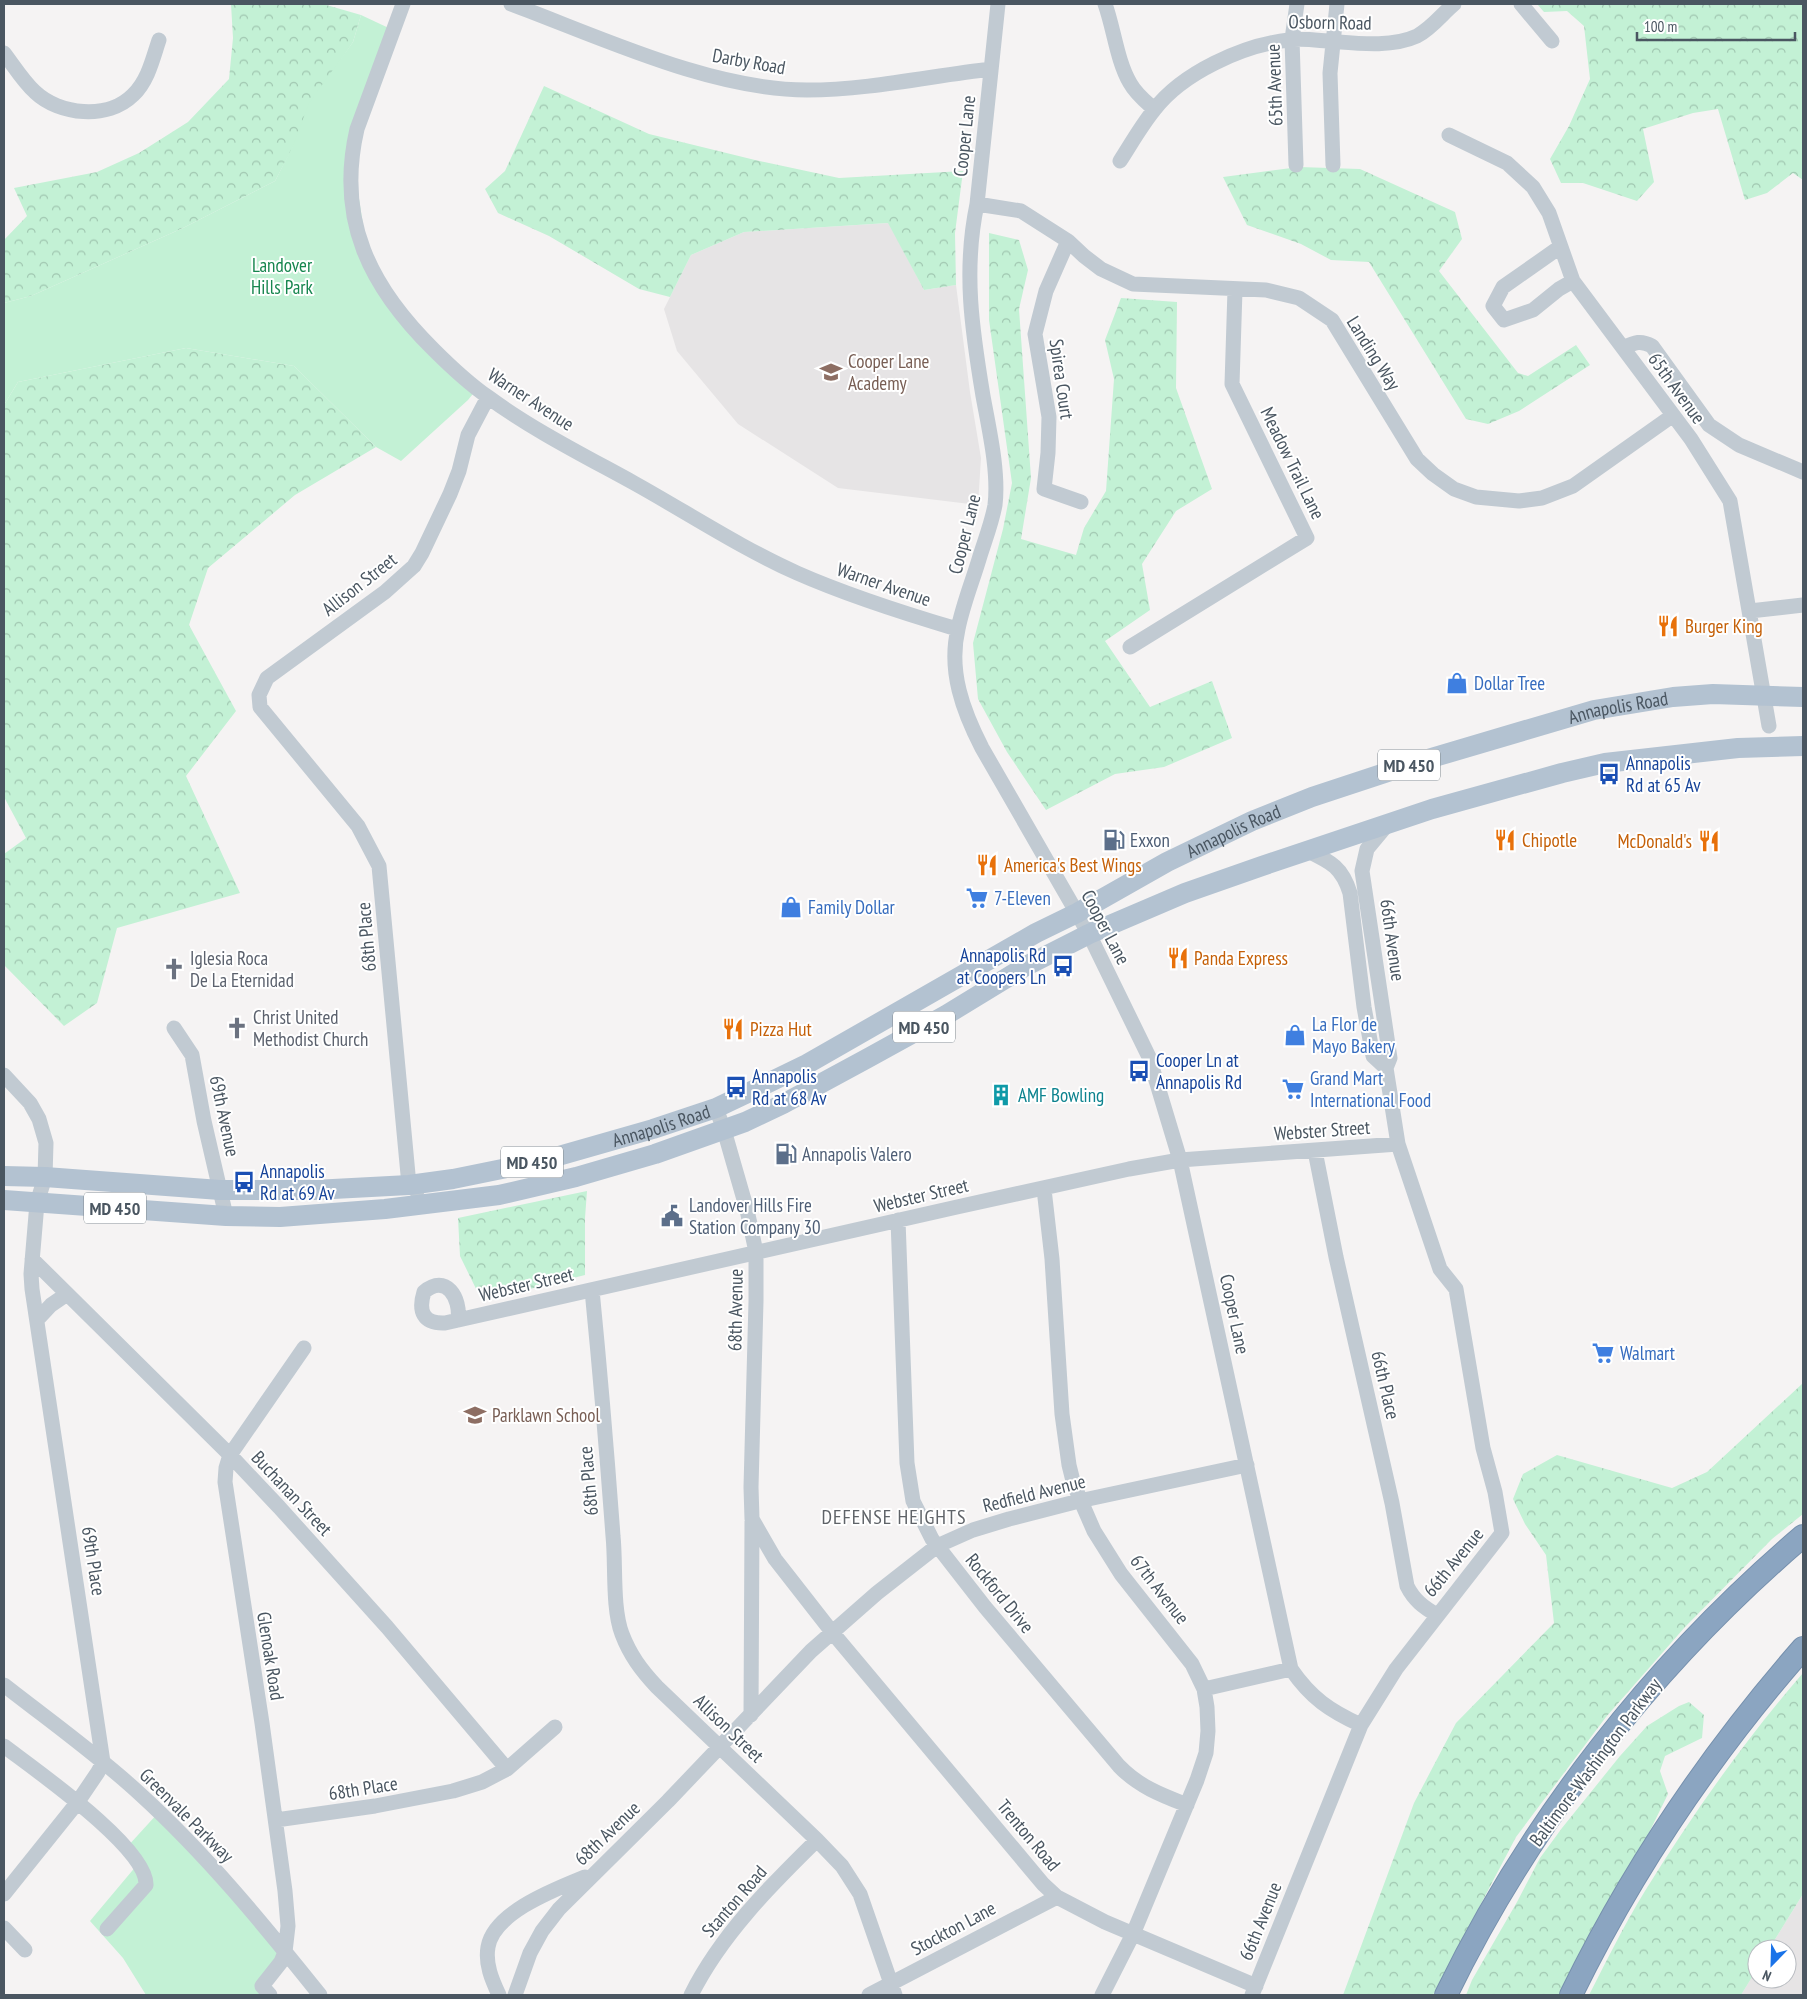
<svg xmlns="http://www.w3.org/2000/svg" width="1807" height="1999" viewBox="0 0 1807 1999" font-family="'PT Sans Narrow',sans-serif">
<defs>
<pattern id="forest-crowns" width="20" height="18" patternUnits="userSpaceOnUse" patternTransform="scale(1.25)"><rect width="20" height="18" fill="#c3f1d5"/><path d="M2 6a3 3 0 1 1 6 0M12 15a3 3 0 1 1 6 0" fill="none" stroke="#a0c6b0"/></pattern>
</defs>
<rect width="100%" height="100%" fill="#f5f3f3"/>
<path fill="#e6e4e5" d="M889,223L924,290L956,285L970,392L981,458L978,505L838,488L738,424L677,351L664,309L691,255L744,232Z
M1803,1894V1995H1741L1757,1969V1979H1787V1949H1769Z"/>
<path fill="url(#forest-crowns)" d="M231,4H323L361,15L353,42L334,70L275,181L183,228L31,296L4,303V240L27,216L14,188L97,172L139,153L188,122L229,79L233,38Z
M1537,4H1803V180L1793,173L1767,193L1745,200L1718,109L1693,113L1643,129L1654,182L1637,201L1583,183H1561L1550,159L1569,126L1590,79L1584,26L1567,11L1544,12Z
M544,86L649,134L755,160L839,178L963,171L955,233L956,285L924,290L888,223L744,232L691,255L670,297L639,289L549,236L498,213L485,189L505,171Z
M1299,167L1360,169L1455,212L1462,239L1439,271L1518,373L1528,376L1576,345L1590,365L1519,411L1488,424L1466,419L1369,262L1331,260L1301,244L1247,225L1223,177Z
M989,233L1019,240L1028,270L1019,309L1031,478L1021,539L1076,555L1084,528L1106,491L1114,379L1105,340L1121,298L1177,302L1176,388L1212,489L1176,511L1142,564L1150,610L1105,641L1150,707L1212,681L1232,738L1164,767L1115,774L1046,810L1007,752L978,699L973,643L1003,529L1012,483L989,320Z
M186,348L294,366L376,447L295,495L208,568L189,625L236,711L186,776L240,893L117,928L97,1003L64,1026L4,965V854L26,838L4,797V405L18,382Z
M587,1191L585,1218V1275L482,1301L460,1256L458,1218Z
M1803,1383V1514L1772,1539L1685,1627L1606,1717L1516,1837L1433,1995H1343L1414,1803L1456,1723L1554,1623L1546,1555L1525,1524L1513,1499L1523,1474L1557,1455L1672,1488L1707,1472Z
M1803,1673V1894L1769,1949H1757V1969L1741,1995H1589C1607,1960 1624,1925 1645,1891C1692,1815 1744,1741 1803,1673Z
M1689,1702L1704,1715L1702,1738L1665,1756L1660,1771L1668,1794L1640,1851L1561,1995H1466L1472,1980L1517,1902L1540,1858L1562,1828L1620,1756L1647,1726L1679,1706Z"/>
<path fill="#c3f1d5" d="M361,15L393,30L352,154L369,263L406,321L477,389L468,400L401,461L376,447L294,366L186,348L18,382L4,405V303L31,296L183,228L275,181L293,146L309,103L353,42Z
M159,1812L285,1952L270,1975V1995H146L123,1958L90,1921L137,1865L127,1847Z"/>
<g fill="none" stroke-linecap="round" stroke-linejoin="round">
<g stroke="#7690ad" stroke-width="24">
<path id="highway" d="M1446,1995C1531,1820 1655,1662 1803,1536
M1571,1995C1632,1870 1711,1753 1803,1648"/>
</g>
<path stroke="#c1cad2" stroke-width="15" d="M403,4L357,129C336,220 370,287 434,350C451,367 468,383 488,397C533,430 585,456 634,483C688,513 741,548 797,573C849,596 903,613 957,629
M511,4C600,37 711,90 807,90C868,90 930,76 991,69
M998,4L977,204C963,270 972,330 983,396C989,429 999,472 995,505C992,522 985,540 980,556C973,580 963,604 958,629C948,671 963,711 982,748L1089,934L1149,1057L1180,1160L1291,1669C1311,1698 1330,1711 1361,1725
M1105,4C1114,29 1117,61 1130,83C1136,94 1145,101 1154,109
M1521,4L1552,41
M4,53C14,66 23,81 35,92C59,115 108,120 133,95C148,81 153,58 159,40
M1449,135L1507,163L1533,187L1549,213L1573,281L1691,439L1730,501L1769,726
M1120,161C1131,144 1141,126 1154,110C1182,73 1243,45 1289,40C1301,38 1315,40 1327,41C1355,43 1391,48 1417,36C1432,28 1442,14 1454,4
M1296,165L1292,39L1297,4
M1333,165L1330,73L1337,4
M977,204L1021,211L1068,241L1084,256L1101,269L1133,284L1266,290L1299,298L1332,320L1417,459L1433,474L1454,489L1476,497L1519,501L1542,498L1573,486L1672,416
M1068,241L1046,291L1035,334L1049,417L1048,453L1044,489L1081,502
M1560,247L1503,287L1493,306L1504,320L1533,310L1559,289L1573,281
M1623,348C1635,342 1641,340 1652,346L1709,425L1739,445L1803,472
M1750,611L1803,605
M1130,647L1307,538L1232,384L1235,290
M1308,851C1331,862 1342,867 1350,893L1364,1007L1373,1056L1386,1068
M174,1028L192,1055L204,1121L226,1216
M4,1075L30,1103L39,1119L46,1143L45,1177L37,1203L31,1274L32,1289L103,1762L98,1772L77,1803L4,1894
M716,1108L724,1130L747,1210L756,1252V1301L751,1487L752,1519L775,1559L832,1632L1043,1884L1057,1897L1105,1922L1256,1986
M1315,1151L1336,1257L1392,1503L1407,1586C1414,1600 1423,1607 1437,1615
M1044,1189L1052,1259L1062,1414L1069,1465L1074,1485L1094,1531L1121,1574L1192,1664L1204,1689L1207,1707L1208,1731L1206,1753L1197,1780L1133,1934L1102,1995
M417,1191L409,1185L379,866L358,826L260,707L259,695L267,678L385,592L414,566L422,553L450,494L459,471L468,435L488,397
M898,1220L907,1463L913,1501L932,1539L985,1607L1119,1766C1138,1786 1161,1795 1187,1805
M32,1259L230,1455L279,1507L387,1627L507,1769
M592,1290C600,1371 607,1454 613,1536C616,1564 612,1608 622,1634C630,1655 641,1670 657,1687L817,1840L842,1866L860,1894L895,1995
M37,1320L51,1305L67,1294
M458,1320C461,1298 446,1273 424,1292C418,1311 423,1324 445,1323L957,1207L1129,1169L1180,1160L1398,1144
M4,1685C50,1721 98,1755 140,1794C207,1855 264,1925 320,1995
M1204,1689L1291,1669
M751,1715L752,1521
M4,1746C34,1769 148,1848 146,1885L107,1929
M276,1820L375,1806L453,1791L482,1782L507,1769L555,1727
M4,1928L25,1950
M270,1995L262,1986L281,1962L285,1952L288,1926L285,1891L262,1723L225,1482L226,1468L230,1455L304,1348
M499,1995C492,1980 485,1964 488,1947C494,1912 556,1889 585,1877
M515,1995L530,1953L542,1931L559,1909L668,1801L811,1651L877,1593L937,1546L973,1530L1009,1519L1079,1501L1247,1465
M691,1995C721,1935 770,1886 817,1840
M869,1995L1057,1897
M1252,1995L1361,1725L1396,1669L1502,1533L1495,1492L1483,1448L1456,1289L1440,1269L1398,1144L1386,1068L1390,1058L1362,871L1367,849L1387,825"/>
<g stroke="#b3c2d1" stroke-width="20">
<path id="s1" d="M4,1176L45,1177L220,1190H314L409,1185L453,1179L541,1161L653,1129L716,1108L762,1086L807,1064L1036,933L1077,913L1167,862L1252,821L1312,797L1421,761L1594,710L1673,697L1713,694L1803,697"/>
<path d="M4,1200L226,1216L280,1217L385,1209L499,1195L576,1177L655,1154L745,1122L783,1104L868,1058L946,1015L1026,966L1089,934L1185,893L1262,866L1432,809L1562,773L1605,763L1738,748L1803,746"/>
</g>
<use href="#highway" stroke="#8ba5c1" stroke-width="22"/>
</g>
<defs>
<g id="school-bare" transform="scale(1.725)"><path d="M0-5L7-2L0 1L-7-2ZM-4 1L0 2.5L4 1V4Q0 6-4 4Z" fill="#8d6e63" stroke="#fff" stroke-width="2.5" paint-order="stroke"/></g>
<g id="restaurant-bare" transform="scale(1.725)"><path d="M-5-6h1v4h1v-4h1v4h1v-4h1v5L-1.5 .5V6h-2V.5L-5-1ZM5-6V6H3V1.5H1.5Q1.5-4 5-6Z" fill="#e8710a" stroke="#fff" stroke-width="2.5" paint-order="stroke"/></g>
<g id="shop-bare" transform="scale(1.725)"><path d="M-5-2.5h2.3a2.7 3.5 0 0 1 5.4 0H5L5.5 6h-11ZM-1.5-2.5h3a1.5 2.3 0 0 0-3 0Z" fill="#3f7fe0" stroke="#fff" stroke-width="2.5" paint-order="stroke"/></g>
<g id="bus-bare" transform="scale(1.725)"><path d="M-5-6H5V4H4V6H2V4H-2V6H-4V4H-5ZM-3.5-4V0h7V-4ZM-3.5 1.2v1.5H-2V1.2ZM2 1.2v1.5H3.5V1.2Z" fill="#1a4fb4" stroke="#fff" stroke-width="2.5" paint-order="stroke"/></g>
<g id="fuel-bare" transform="scale(1.725)"><path d="M-5.5-6h7V0h2V4h1.3V-2.5L3-4.5l.8-.8L6-3V5H2.5V1h-1V6h-7ZM-4.2-4.7v3.2H.2V-4.7Z" fill="#5c6f8a" stroke="#fff" stroke-width="2.5" paint-order="stroke"/></g>
<g id="supermarket-bare" transform="scale(1.725)"><path d="M-6-5.5h2.5l.6 2H6L4.5 2H-2.5L-4.4-4H-6ZM-1.5 3.2a1.3 1.3 0 1 0 .1 0ZM3 3.2a1.3 1.3 0 1 0 .1 0Z" fill="#3f7fe0" stroke="#fff" stroke-width="2.5" paint-order="stroke"/></g>
<g id="church-bare" transform="scale(1.725)"><path d="M-1.2-6h2.4v3.5h3.3v2.4h-3.3V6h-2.4V-.1h-3.3v-2.4h3.3Z" fill="#6b7280" stroke="#fff" stroke-width="2.5" paint-order="stroke"/></g>
<g id="building-bare" transform="scale(1.725)"><path d="M-4-6H4V6H1V3H-1V6H-4ZM-2.5-4.3h1.7v1.8h-1.7ZM.8-4.3h1.7v1.8H.8ZM-2.5-1h1.7V.8h-1.7ZM.8-1h1.7V.8H.8Z" fill="#0f9aa8" stroke="#fff" stroke-width="2.5" paint-order="stroke"/></g>
<g id="civic-bare" transform="scale(1.725)"><path d="M-.6-6.5H3V-4.5H.6V-3L4-1V1h2V6H-6V1h2V-1L-.6-3ZM-1.2 2.5V6h2.4V2.5Z" fill="#5c6f8a" stroke="#fff" stroke-width="2.5" paint-order="stroke"/></g>
</defs>
<g fill-rule="evenodd">
<use href="#school-bare" x="831" y="372"/>
<use href="#restaurant-bare" x="1668" y="626"/>
<use href="#shop-bare" x="1457" y="683"/>
<use href="#bus-bare" x="1609" y="774"/>
<use href="#fuel-bare" x="1114" y="840"/>
<use href="#restaurant-bare" x="1505" y="840"/>
<use href="#restaurant-bare" x="1709" y="841"/>
<use href="#restaurant-bare" x="987" y="865"/>
<use href="#supermarket-bare" x="977" y="898"/>
<use href="#shop-bare" x="791" y="907"/>
<use href="#restaurant-bare" x="1178" y="958"/>
<use href="#bus-bare" x="1063" y="966"/>
<use href="#church-bare" x="174" y="969"/>
<use href="#church-bare" x="237" y="1028"/>
<use href="#restaurant-bare" x="733" y="1029"/>
<use href="#shop-bare" x="1295" y="1035"/>
<use href="#bus-bare" x="1139" y="1071"/>
<use href="#bus-bare" x="736" y="1087"/>
<use href="#supermarket-bare" x="1293" y="1089"/>
<use href="#building-bare" x="1001" y="1095"/>
<use href="#fuel-bare" x="786" y="1154"/>
<use href="#bus-bare" x="244" y="1182"/>
<use href="#civic-bare" x="672" y="1216"/>
<use href="#supermarket-bare" x="1603" y="1353"/>
<use href="#school-bare" x="475" y="1415"/>
</g>
<g text-anchor="middle" dominant-baseline="central" stroke-width="4" stroke-linejoin="round" paint-order="stroke">
<g fill="#fff" stroke="#808990" stroke-width="1">
<rect x="1378" y="749.5" width="62" height="31" rx="4"/>
<rect x="893" y="1011.5" width="62" height="31" rx="4"/>
<rect x="501" y="1146.5" width="62" height="31" rx="4"/>
<rect x="84" y="1192.5" width="62" height="31" rx="4"/>
</g>
<g font-size="18" font-weight="bold" fill="#4a5661">
<text x="1409" y="765">MD 450</text>
<text x="924" y="1027">MD 450</text>
<text x="532" y="1162">MD 450</text>
<text x="115" y="1208">MD 450</text>
</g>
<g font-size="19" fill="#4a5661" stroke="#fff">
<text transform="translate(1330 22) rotate(1)">Osborn Road</text>
<text transform="translate(749 61) rotate(10)">Darby Road</text>
<text transform="translate(1274 85) rotate(-92)">65th Avenue</text>
<text transform="translate(964 136) rotate(-84)">Cooper Lane</text>
<text transform="translate(1374 353) rotate(58)">Landing Way</text>
<text transform="translate(1062 379) rotate(82)">Spirea Court</text>
<text transform="translate(1677 388) rotate(54)">65th Avenue</text>
<text transform="translate(531 399) rotate(33)">Warner Avenue</text>
<text transform="translate(1293 463) rotate(64)">Meadow Trail Lane</text>
<text transform="translate(964 534) rotate(-76)">Cooper Lane</text>
<text transform="translate(359 584) rotate(-38)">Allison Street</text>
<text transform="translate(884 584) rotate(19)">Warner Avenue</text>
<text stroke="none"><textPath href="#s1" startOffset="1715">Annapolis Road</textPath></text>
<text stroke="none"><textPath href="#s1" startOffset="1310">Annapolis Road</textPath></text>
<text transform="translate(1106 927) rotate(62)">Cooper Lane</text>
<text transform="translate(366 937) rotate(-95)">68th Place</text>
<text transform="translate(1393 940) rotate(82)">66th Avenue</text>
<text transform="translate(225 1116) rotate(78)">69th Avenue</text>
<text stroke="none"><textPath href="#s1" startOffset="665">Annapolis Road</textPath></text>
<text transform="translate(1322 1130) rotate(-4)">Webster Street</text>
<text transform="translate(921 1195) rotate(-13)">Webster Street</text>
<text transform="translate(526 1284) rotate(-13)">Webster Street</text>
<text transform="translate(735 1310) rotate(-89)">68th Avenue</text>
<text transform="translate(1235 1314) rotate(78)">Cooper Lane</text>
<text transform="translate(1386 1385) rotate(77)">66th Place</text>
<text transform="translate(588 1481) rotate(-95)">68th Place</text>
<text transform="translate(292 1493) rotate(47)">Buchanan Street</text>
<text transform="translate(1034 1493) rotate(-14)">Redfield Avenue</text>
<text transform="translate(94 1561) rotate(81)">69th Place</text>
<text transform="translate(1453 1562) rotate(-51)">66th Avenue</text>
<text transform="translate(1160 1589) rotate(52)">67th Avenue</text>
<text transform="translate(1000 1593) rotate(51)">Rockford Drive</text>
<text transform="translate(271 1656) rotate(81)">Glenoak Road</text>
<text transform="translate(729 1728) rotate(44)">Allison Street</text>
<text transform="translate(1595 1762) rotate(-53)">Baltimore-Washington Parkway</text>
<text transform="translate(363 1788) rotate(-9)">68th Place</text>
<text transform="translate(187 1815) rotate(45)">Greenvale Parkway</text>
<text transform="translate(607 1833) rotate(-44)">68th Avenue</text>
<text transform="translate(1029 1835) rotate(50)">Trenton Road</text>
<text transform="translate(734 1901) rotate(-49)">Stanton Road</text>
<text transform="translate(1260 1921) rotate(-68)">66th Avenue</text>
<text transform="translate(953 1928) rotate(-28)">Stockton Lane</text>
</g>
<g font-size="19" fill="#17864f" stroke="#fff">
<text x="282" y="265">Landover<tspan x="282" dy="22">Hills Park</tspan></text>
</g>
<g font-size="19" fill="#785e54" stroke="#fff" text-anchor="start">
<text x="848" y="361">Cooper Lane<tspan x="848" dy="22">Academy</tspan></text>
<text x="492" y="1415">Parklawn School</text>
</g>
<g font-size="19" fill="#c56008" stroke="#fff" text-anchor="start">
<text x="1685" y="626">Burger King</text>
<text x="1522" y="840">Chipotle</text>
<text x="1692" y="841" text-anchor="end">McDonald's</text>
<text x="1004" y="865">America's Best Wings</text>
<text x="1194" y="958">Panda Express</text>
<text x="750" y="1029">Pizza Hut</text>
</g>
<g font-size="19" fill="#366cbe" stroke="#fff" text-anchor="start">
<text x="1474" y="683">Dollar Tree</text>
<text x="994" y="898">7-Eleven</text>
<text x="808" y="907">Family Dollar</text>
<text x="1312" y="1024">La Flor de<tspan x="1312" dy="22">Mayo Bakery</tspan></text>
<text x="1310" y="1078">Grand Mart<tspan x="1310" dy="22">International Food</tspan></text>
<text x="1620" y="1353">Walmart</text>
</g>
<g font-size="19" fill="#164399" stroke="#fff" text-anchor="start">
<text x="1626" y="763">Annapolis<tspan x="1626" dy="22">Rd at 65 Av</tspan></text>
<text x="1046" y="955" text-anchor="end">Annapolis Rd<tspan x="1046" dy="22">at Coopers Ln</tspan></text>
<text x="1156" y="1060">Cooper Ln at<tspan x="1156" dy="22">Annapolis Rd</tspan></text>
<text x="752" y="1076">Annapolis<tspan x="752" dy="22">Rd at 68 Av</tspan></text>
<text x="260" y="1171">Annapolis<tspan x="260" dy="22">Rd at 69 Av</tspan></text>
</g>
<g font-size="19" fill="#4e5e75" stroke="#fff" text-anchor="start">
<text x="1130" y="840">Exxon</text>
<text x="802" y="1154">Annapolis Valero</text>
<text x="689" y="1205">Landover Hills Fire<tspan x="689" dy="22">Station Company 30</tspan></text>
</g>
<g font-size="19" fill="#5b616d" stroke="#fff" text-anchor="start">
<text x="190" y="958">Iglesia Roca<tspan x="190" dy="22">De La Eternidad</tspan></text>
<text x="253" y="1017">Christ United<tspan x="253" dy="22">Methodist Church</tspan></text>
</g>
<g font-size="19" fill="#0d838f" stroke="#fff" text-anchor="start">
<text x="1018" y="1095">AMF Bowling</text>
</g>
<g font-size="20" letter-spacing="1" fill="#5f6368" stroke="#fff">
<text x="894" y="1517">DEFENSE HEIGHTS</text>
</g>
</g>
<rect width="1807" height="1999" fill="none" stroke="#4a5661" stroke-width="10"/>
<g transform="translate(1772 1964) rotate(203)"><circle r="24" fill="#ffffff" stroke="#b7bbc0"/>
<path d="M0-4L9 19L0 12L-9 19Z" fill="#1a73e8"/>
<text y="-8" font-size="14" font-weight="bold" text-anchor="middle" fill="#4a5661">N</text>
</g>
<path d="M1637 32v8h158v-8" fill="none" stroke="#4a5661" stroke-width="2.5"/>
<text x="1644" y="32" font-size="15" fill="#4a5661" stroke="#ffffff" stroke-width="4" paint-order="stroke">100 m</text>
</svg>
